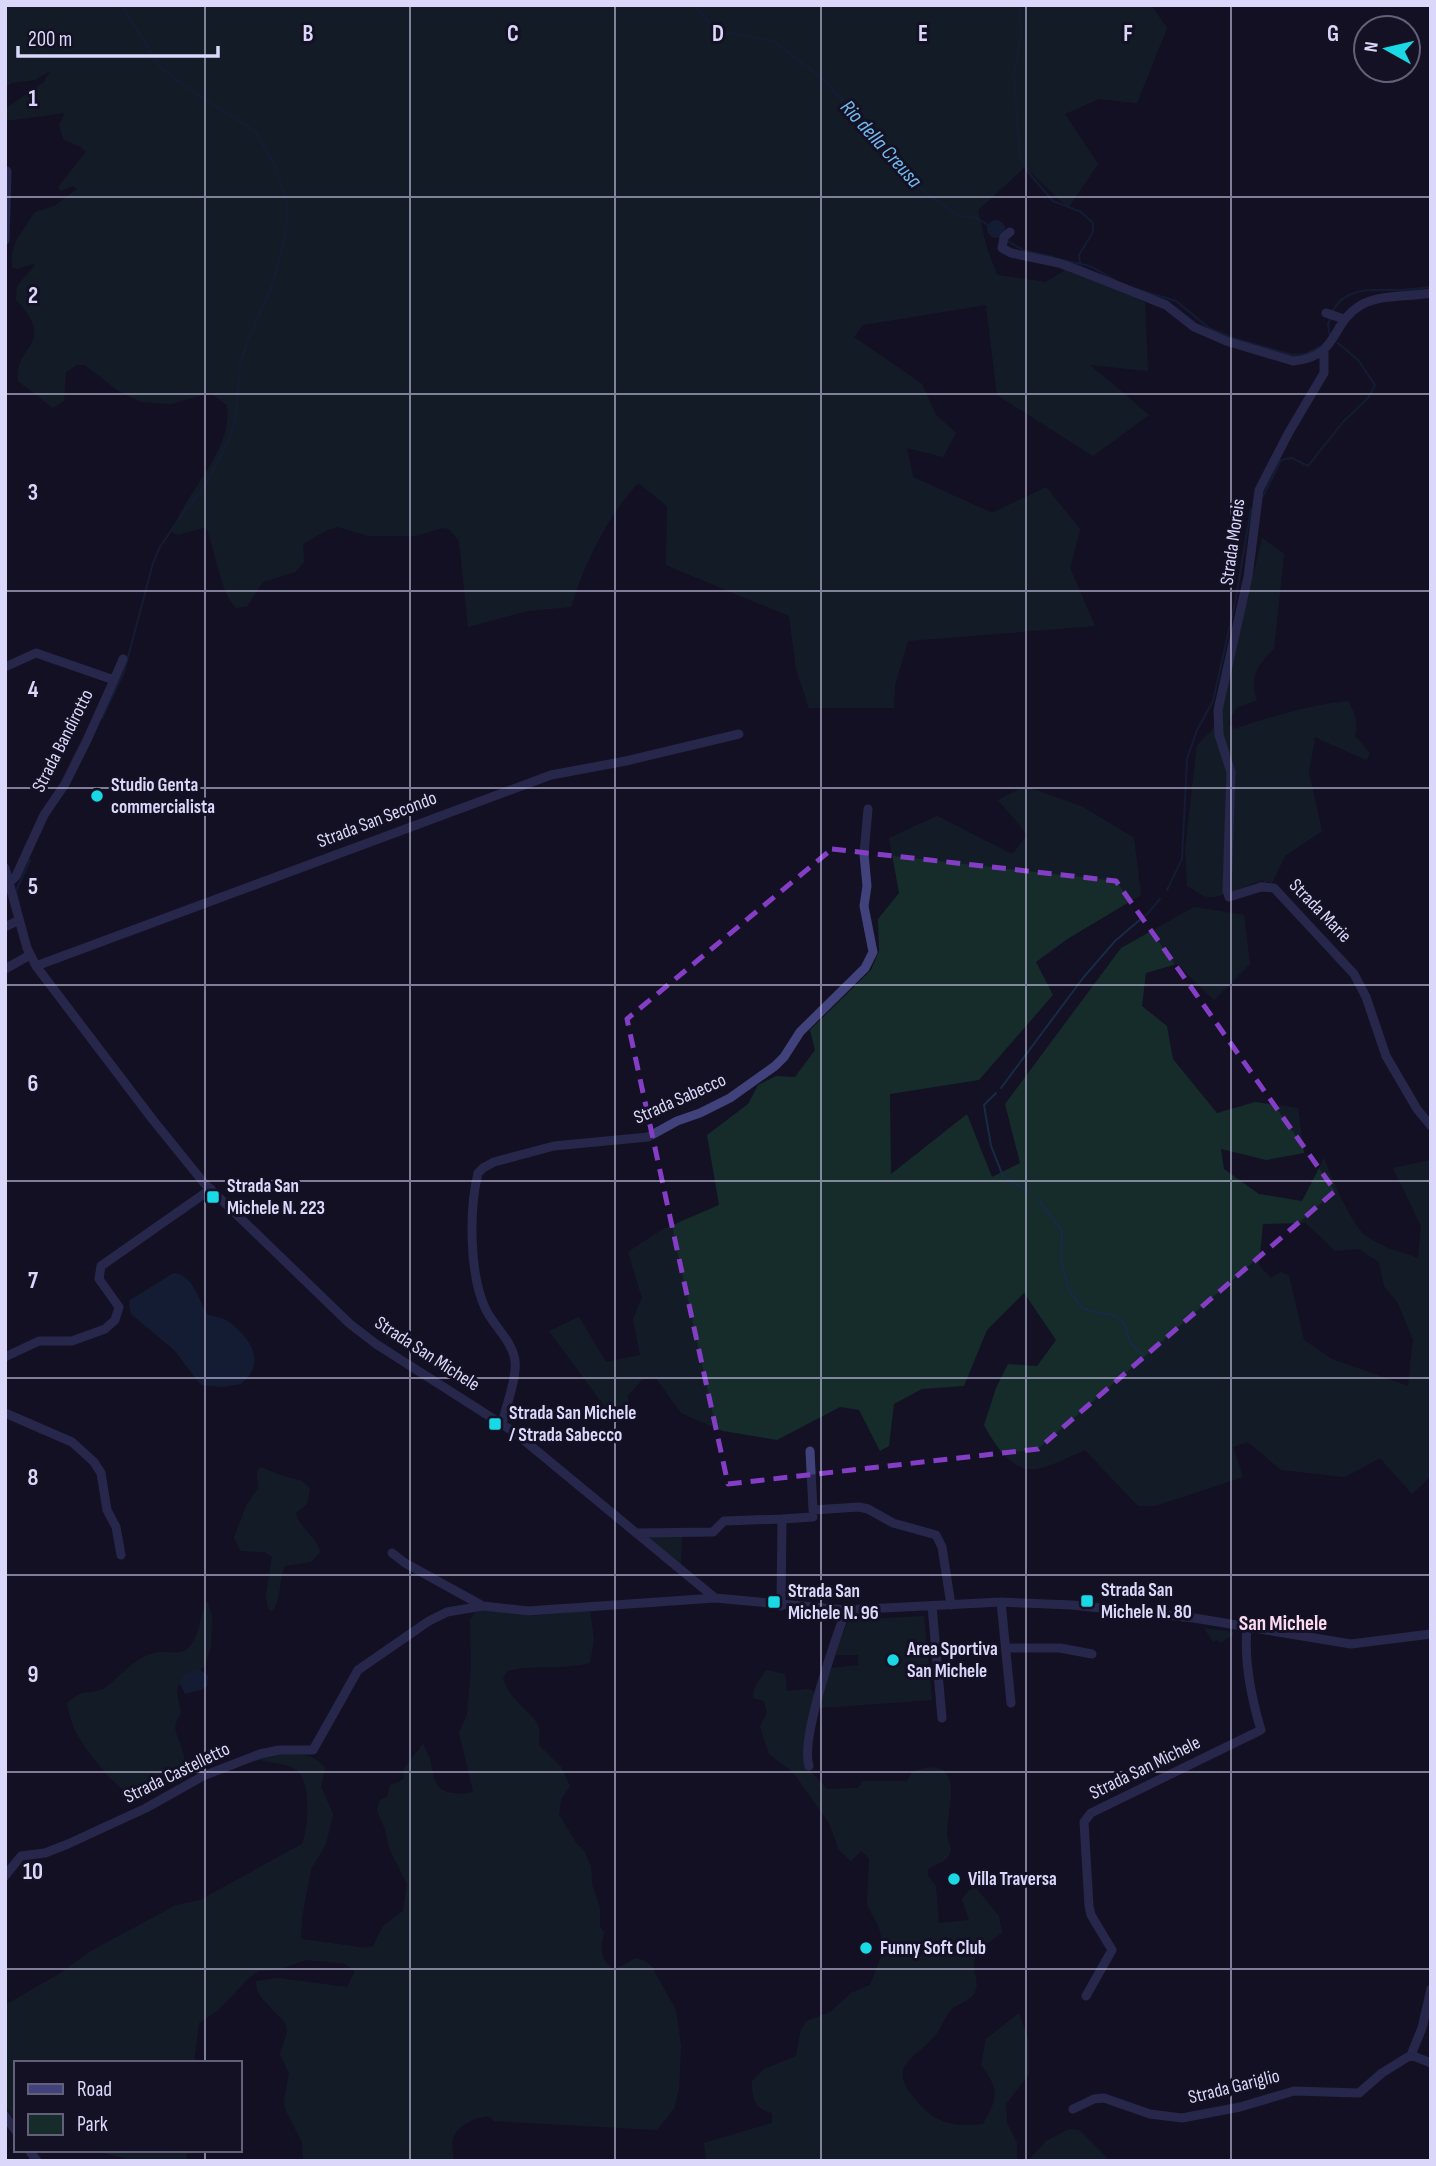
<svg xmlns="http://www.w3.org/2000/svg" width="1436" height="2166" viewBox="0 0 1436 2166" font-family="'Sofia Sans Condensed',sans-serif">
<rect width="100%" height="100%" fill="#131123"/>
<path fill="#152c2a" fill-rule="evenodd" d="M5,5H1151L1167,28L1137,103L1099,99L1065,114L1098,164L1068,208L1025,167L978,210L986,245L997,275L1046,282L1067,269L1145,302L1148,371L1090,365L1149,415L1093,456L997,395L986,305L863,325L854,337L922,384L936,415L956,433L943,457L907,448L913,477L992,513L1046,487L1080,529L1070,568L1095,626L908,641L895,685L894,708H809L796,669L789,616L666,565L667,506L638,483C607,517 584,563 571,607L527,611L468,627L459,541L449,529L442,528L416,536H368L338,527L327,530L303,544L304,562L295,572L263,582L247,606L236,608C221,594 215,549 206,527L178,535L172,532C185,492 234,451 227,405L210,393L171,404L141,402L117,390L85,365H77L66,372L64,401L53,408L18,381C13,345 59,345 16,300L17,286L35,265L32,264L17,269L12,267V253L17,239L35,212L54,206L77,189L73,186L61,191L58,187L86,152L81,147L63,139L59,125L65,113L5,121V109L44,82L50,71L35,80L11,83L5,88Z
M1262,538L1284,554L1274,649C1258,663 1248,679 1257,700L1236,708L1228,723L1234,729C1271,717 1309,705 1348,701C1355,713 1358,722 1355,736L1370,753L1366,760L1315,737L1309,773L1322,831L1285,856L1272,883L1263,880C1249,884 1220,899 1208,897C1201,896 1193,889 1187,886L1185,849L1197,745L1212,730L1220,717Z
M1025,786L1083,807L1134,838L1141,895L1069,938L1036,962L1053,995L979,1080L890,1094L891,1174L967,1114L992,1177L1020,1163L1005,1104L1121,948L1194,907L1244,915L1250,964L1214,1000L1177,964L1146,973L1142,1006L1167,1026L1173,1059L1217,1113L1255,1102L1298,1108L1304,1153L1266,1160L1221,1149L1224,1169L1259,1194L1302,1201L1324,1158C1330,1175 1352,1226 1366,1236C1381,1247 1401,1252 1418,1258L1421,1226L1393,1168L1431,1160V1476L1412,1494L1380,1458L1345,1477L1281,1470L1248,1442L1233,1447L1243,1477L1155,1506H1138L1085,1450C1070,1456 1053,1466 1037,1469C1012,1473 994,1444 984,1425L996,1388L1008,1364L1037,1366L1056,1340L1024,1293L987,1330L964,1386L922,1389L894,1404L889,1446L880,1451L859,1410L840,1407L777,1440L723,1431L681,1413L655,1377L642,1380L628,1395L629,1417L617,1423L549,1331L579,1317L606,1362L640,1355L633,1319L642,1298L628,1252L663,1229L719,1205L707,1135L748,1104L758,1085L776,1076L795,1077L815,1050L810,1030L871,970L879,951L878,919L899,893L889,838L937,816L1012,854L1028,835L998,800ZM1306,1223L1335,1251L1359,1249L1379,1262L1384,1286L1398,1303L1413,1340L1408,1386L1332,1359L1304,1340L1289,1276L1281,1272L1271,1278L1259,1265L1263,1224Z
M260,1467C269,1470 276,1474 284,1476C295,1480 303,1478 310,1489L307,1504L296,1513C298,1527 317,1537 320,1552L311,1562L285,1566C278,1580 282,1600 272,1611L268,1608L266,1595L272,1557L265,1552L241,1551L234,1538L246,1506L258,1488L257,1472Z
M682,1535L681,1566L647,1537Z
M207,1601L212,1616L211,1647L204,1667L178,1685L177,1693L181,1714C168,1729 181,1740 184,1756C188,1774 151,1797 136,1800C113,1784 88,1755 75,1730C71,1722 69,1712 67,1703C71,1700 75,1696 80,1694C89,1691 98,1693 106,1687C123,1674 133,1659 154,1653C166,1649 180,1658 190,1646C201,1633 199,1616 207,1601Z
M484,1610L529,1616L590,1611L594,1640L590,1663C562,1670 534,1664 507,1671L503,1678C510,1703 534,1712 539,1728C540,1733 539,1740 539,1745L561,1767L570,1786L561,1799L559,1815L577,1844L583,1849L591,1866L592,1885L600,1908V1927L604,1932C600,1949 600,1960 614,1970L636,1958L645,1961L652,1967L676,2010L681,2046L679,2088L674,2109L657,2130L494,2121L491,2117C478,2115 458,2125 453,2138C451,2145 453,2154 454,2161H303L302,2142L285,2109L284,2099L289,2074L280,2054L287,2032L286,2024L261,1997L257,1990L256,1981L278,1978L347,1987L355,1971L343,1963L306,1960L277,1970L259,1971L250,1977L217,2011L199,2023L194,2063H16V2123L7,2107L5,2005L59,1974L91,1951L176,1905L200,1900L302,1844C309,1827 312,1780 295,1769C284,1762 269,1764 257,1759C278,1754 310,1747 325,1768L321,1787L333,1814L326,1844L311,1869L302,1918L301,1939L366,1948L373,1946L383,1926L403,1911L407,1884L389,1848L385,1829L377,1810L379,1801L387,1797L390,1785L399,1782L404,1778L403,1770L423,1744C425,1749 428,1754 430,1759C434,1774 432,1790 452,1793C461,1794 465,1795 473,1791L459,1732L467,1715L471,1668L470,1620L475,1612Z
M924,1616L932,1700L819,1708L830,1668L858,1665V1655H836L838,1645L848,1622L851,1620Z
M1204,1628L1233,1632V1635L1220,1643L1218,1639L1213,1642Z
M766,1670L785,1674L787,1691L809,1689L814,1692L807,1768L827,1789L858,1788L863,1781H907L912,1772C965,1753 949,1799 947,1832C946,1839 953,1846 950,1853C948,1861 935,1865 928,1869V1876L936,1886L939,1923L969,1920L962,1899L969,1890L976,1888L999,1916L1002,1933C992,1940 975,1950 974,1964C973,1976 981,1984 973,1995C967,2002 957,2004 951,2010C945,2016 942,2026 937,2033C914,2062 882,2064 920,2105C939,2125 956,2127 983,2124C998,2098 1000,2090 981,2065L986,2039L1019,2013L1029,2042V2074L1006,2104L1007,2123L1017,2143V2161H706L704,2143L772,2123V2113C754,2109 752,2098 752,2081L764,2069L796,2056L801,2029L807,2021L830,2012L851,1993L870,1985L881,1957L882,1941L879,1927L867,1905L869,1858L861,1851L851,1861L839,1850L829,1823L793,1772L769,1754L760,1727L767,1713L764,1701L753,1698C753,1684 760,1681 766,1670Z
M1069,2129L1079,2130L1110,2161H1028L1046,2141Z
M92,2150H187L186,2161H126L125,2158Z"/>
<path fill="#162b48" d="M987 229a9 9 0 1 1 18 0a9 9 0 1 1-18 0Z
M176,1273C195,1279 198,1299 207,1314C214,1317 222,1317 228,1321C250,1338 268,1362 241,1384L223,1387L201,1385L174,1350L131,1314L129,1306L130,1300L172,1274Z
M199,1669L208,1676L207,1686L201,1690L185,1694L180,1684L183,1675Z"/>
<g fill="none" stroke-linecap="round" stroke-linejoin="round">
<path stroke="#162b48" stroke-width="2" d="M695,5L715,30L773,41L824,80L923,191L959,216L975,217L988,225
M1020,5L1021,34L1014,76L1020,156L1028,172L1053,201L1081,212L1093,223V232L1079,255L1080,263
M1006,240L1023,250L1053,257
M1062,260L1090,266L1115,280
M1136,289L1176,301L1209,328L1233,338L1292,355L1306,354L1319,347
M1332,312C1345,286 1373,290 1397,290C1408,290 1420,288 1431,287
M1330,336L1328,324L1331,317
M1263,496L1281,460L1292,458L1308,466L1343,422L1368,398L1375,385L1358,360L1338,343
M102,718L124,672L153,563L160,547L185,510L201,492L226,446L235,423L240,365L247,342L273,283L286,233L287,203L275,167L256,132L185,86L160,67L124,9
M1259,883L1266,882
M1167,890L1182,859L1187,759L1197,730L1213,701L1235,603L1251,509
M20,908L16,891L30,860
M1001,1088L1083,978L1115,941L1149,912L1160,899
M996,1093L984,1105L991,1146L1003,1176L1028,1192
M1037,1198L1062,1231L1061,1260L1069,1290L1082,1308L1097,1313L1114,1315L1124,1323L1131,1344L1151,1362"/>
<path stroke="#41427c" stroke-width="9" d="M1010,232L1004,237L1002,248L1011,253L1059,263L1078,270L1166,305L1194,327L1226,341L1293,361C1340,357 1329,324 1361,305C1381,294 1409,297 1431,293
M5,240L7,171
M1326,313L1344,319
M1324,350V373L1289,432L1259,490L1248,577L1218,710L1219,735L1231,772L1227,890L1229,897L1261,887L1274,888L1354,974L1366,997L1386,1056L1417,1109L1431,1126
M5,667L36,653L114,680L87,740L65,784L44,815L16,876L9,883
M114,680L123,659
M5,868L27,948L36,966L153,1120L204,1183L350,1324L376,1344L514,1432L715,1598L846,1610L1001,1602L1072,1605L1194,1618L1351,1644L1431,1634
M5,927L19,920
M36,966L551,775L626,761L739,734
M5,969L30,955
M5,1357L39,1341H72L105,1329L115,1320L119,1307L99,1279L101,1266L211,1189
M5,1413L72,1442L94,1462L101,1473L107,1510L116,1527L121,1555
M502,1424C506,1406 517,1378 515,1361C513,1342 494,1326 486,1310C469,1275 469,1210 478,1173L483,1168L494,1162L554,1146L648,1137L677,1121L700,1113L730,1098L775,1066L784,1057L800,1032L865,968L873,952L864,906L867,886L864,854L868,809
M810,1451L813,1510L859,1507L868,1509L893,1523L936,1535L942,1547L951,1605
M782,1519L813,1517
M636,1533L713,1532L724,1521L782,1519L781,1606
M392,1553L405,1563L481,1605
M1001,1602L1011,1703
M932,1606L942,1718
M1006,1648H1060L1092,1654
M809,1766C800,1738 835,1641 846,1610
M5,1876L21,1856L45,1853L68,1844L146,1808L203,1776L260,1754L279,1750H313L358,1670L429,1621L447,1612L483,1606L528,1611L715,1598
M1086,1996L1112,1950L1091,1915L1089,1906L1084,1822L1091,1813L1261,1730C1251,1697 1244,1661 1247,1627
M1411,2055L1431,2063
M1073,2109L1094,2099L1104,2098L1150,2114L1182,2118L1240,2107L1294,2091L1359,2093L1382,2073L1411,2055L1422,2028L1431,1989
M5,2116L16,2131
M29,2150L37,2161"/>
</g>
<path d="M0 0H1436V2166H0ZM832,849L1116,881L1335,1191L1038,1449L728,1484L627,1019Z" fill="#131123" fill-opacity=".55" fill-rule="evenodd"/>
<path fill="none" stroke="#843dc5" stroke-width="5" stroke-dasharray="14 9" stroke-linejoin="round" d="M832,849L1116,881L1335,1191L1038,1449L728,1484L627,1019Z"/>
<path fill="none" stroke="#dad7fa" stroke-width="2" stroke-opacity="0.55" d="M205,5V2063M410,5V2161M615,5V2161M821,5V2161M1026,5V2161M1231,5V2161M5,197H1431M5,394H1431M5,591H1431M5,788H1431M5,985H1431M5,1181H1431M5,1378H1431M5,1575H1431M5,1772H1431M5,1969H1431M205,2150V2161"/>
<g fill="#1ad9e4" stroke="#131123" stroke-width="2.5">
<circle cx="97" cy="796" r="7"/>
<rect x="206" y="1190" width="14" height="14" rx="3.5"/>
<rect x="488" y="1417" width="14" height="14" rx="3.5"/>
<rect x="1080" y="1594" width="14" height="14" rx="3.5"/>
<rect x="767" y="1595" width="14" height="14" rx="3.5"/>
<circle cx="893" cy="1660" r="7"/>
<circle cx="954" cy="1879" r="7"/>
<circle cx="866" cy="1948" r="7"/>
</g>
<g text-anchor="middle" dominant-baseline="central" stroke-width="6" stroke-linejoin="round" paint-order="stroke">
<g font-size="19" fill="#dad7fa" stroke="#131123">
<text transform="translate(1233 542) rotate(-82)">Strada Moreis</text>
<text transform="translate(63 741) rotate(-63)">Strada Bandirotto</text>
<text transform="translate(377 820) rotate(-21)">Strada San Secondo</text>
<text transform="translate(1320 911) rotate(46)">Strada Marie</text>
<text transform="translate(680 1099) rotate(-24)">Strada Sabecco</text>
<text transform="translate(427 1354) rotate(33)">Strada San Michele</text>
<text transform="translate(1145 1768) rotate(-26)">Strada San Michele</text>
<text transform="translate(177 1773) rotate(-26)">Strada Castelletto</text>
<text transform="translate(1234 2087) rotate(-14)">Strada Gariglio</text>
</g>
<g font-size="19" font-weight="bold" fill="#dad7fa" stroke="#131123" text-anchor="start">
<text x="111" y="785">Studio Genta<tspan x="111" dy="22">commercialista</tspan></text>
<text x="227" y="1186">Strada San<tspan x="227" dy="22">Michele N. 223</tspan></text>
<text x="509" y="1413">Strada San Michele<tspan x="509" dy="22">/ Strada Sabecco</tspan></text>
<text x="1101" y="1590">Strada San<tspan x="1101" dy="22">Michele N. 80</tspan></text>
<text x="788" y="1591">Strada San<tspan x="788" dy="22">Michele N. 96</tspan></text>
<text x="907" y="1649">Area Sportiva<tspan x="907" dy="22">San Michele</tspan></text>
<text x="968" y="1879">Villa Traversa</text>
<text x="880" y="1948">Funny Soft Club</text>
</g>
<g font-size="21" font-style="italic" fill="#71baef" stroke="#131123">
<text transform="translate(881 144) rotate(48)">Rio della Creusa</text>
</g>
<g font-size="21" font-weight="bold" fill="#fbd9f0" stroke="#131123">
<text x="1283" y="1623">San Michele</text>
</g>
</g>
<g font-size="23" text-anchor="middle" font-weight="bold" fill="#dad7fa" stroke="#131123" stroke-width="6" stroke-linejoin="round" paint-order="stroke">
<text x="308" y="41">B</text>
<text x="513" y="41">C</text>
<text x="718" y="41">D</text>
<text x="923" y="41">E</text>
<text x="1128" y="41">F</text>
<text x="1333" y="41">G</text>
<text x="33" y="106">1</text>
<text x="33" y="303">2</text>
<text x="33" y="500">3</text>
<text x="33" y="697">4</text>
<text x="33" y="894">5</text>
<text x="33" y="1091">6</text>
<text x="33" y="1288">7</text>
<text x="33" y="1485">8</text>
<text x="33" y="1682">9</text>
<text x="33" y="1879">10</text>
</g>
<rect width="1436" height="2166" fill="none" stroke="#dad7fa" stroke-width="14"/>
<rect x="14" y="2061" width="228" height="91" fill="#131123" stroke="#636079" stroke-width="2"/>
<rect x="28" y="2084" width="35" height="10" fill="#41427c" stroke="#636079" stroke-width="2"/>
<text x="77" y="2096" font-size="21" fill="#dad7fa">Road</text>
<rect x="28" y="2114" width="35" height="21" fill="#152c2a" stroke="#636079" stroke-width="2"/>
<text x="77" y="2131" font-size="21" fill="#dad7fa">Park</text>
<g transform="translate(1387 49) rotate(278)"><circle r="33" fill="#131123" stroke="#636079" stroke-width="2"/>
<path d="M0-5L12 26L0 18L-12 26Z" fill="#1ad9e4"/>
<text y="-10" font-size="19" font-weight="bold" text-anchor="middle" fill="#dad7fa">N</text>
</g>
<path d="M18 46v10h200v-10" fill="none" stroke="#dad7fa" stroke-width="3.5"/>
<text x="28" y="46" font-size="21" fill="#dad7fa" stroke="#131123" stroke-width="5" paint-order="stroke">200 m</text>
</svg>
